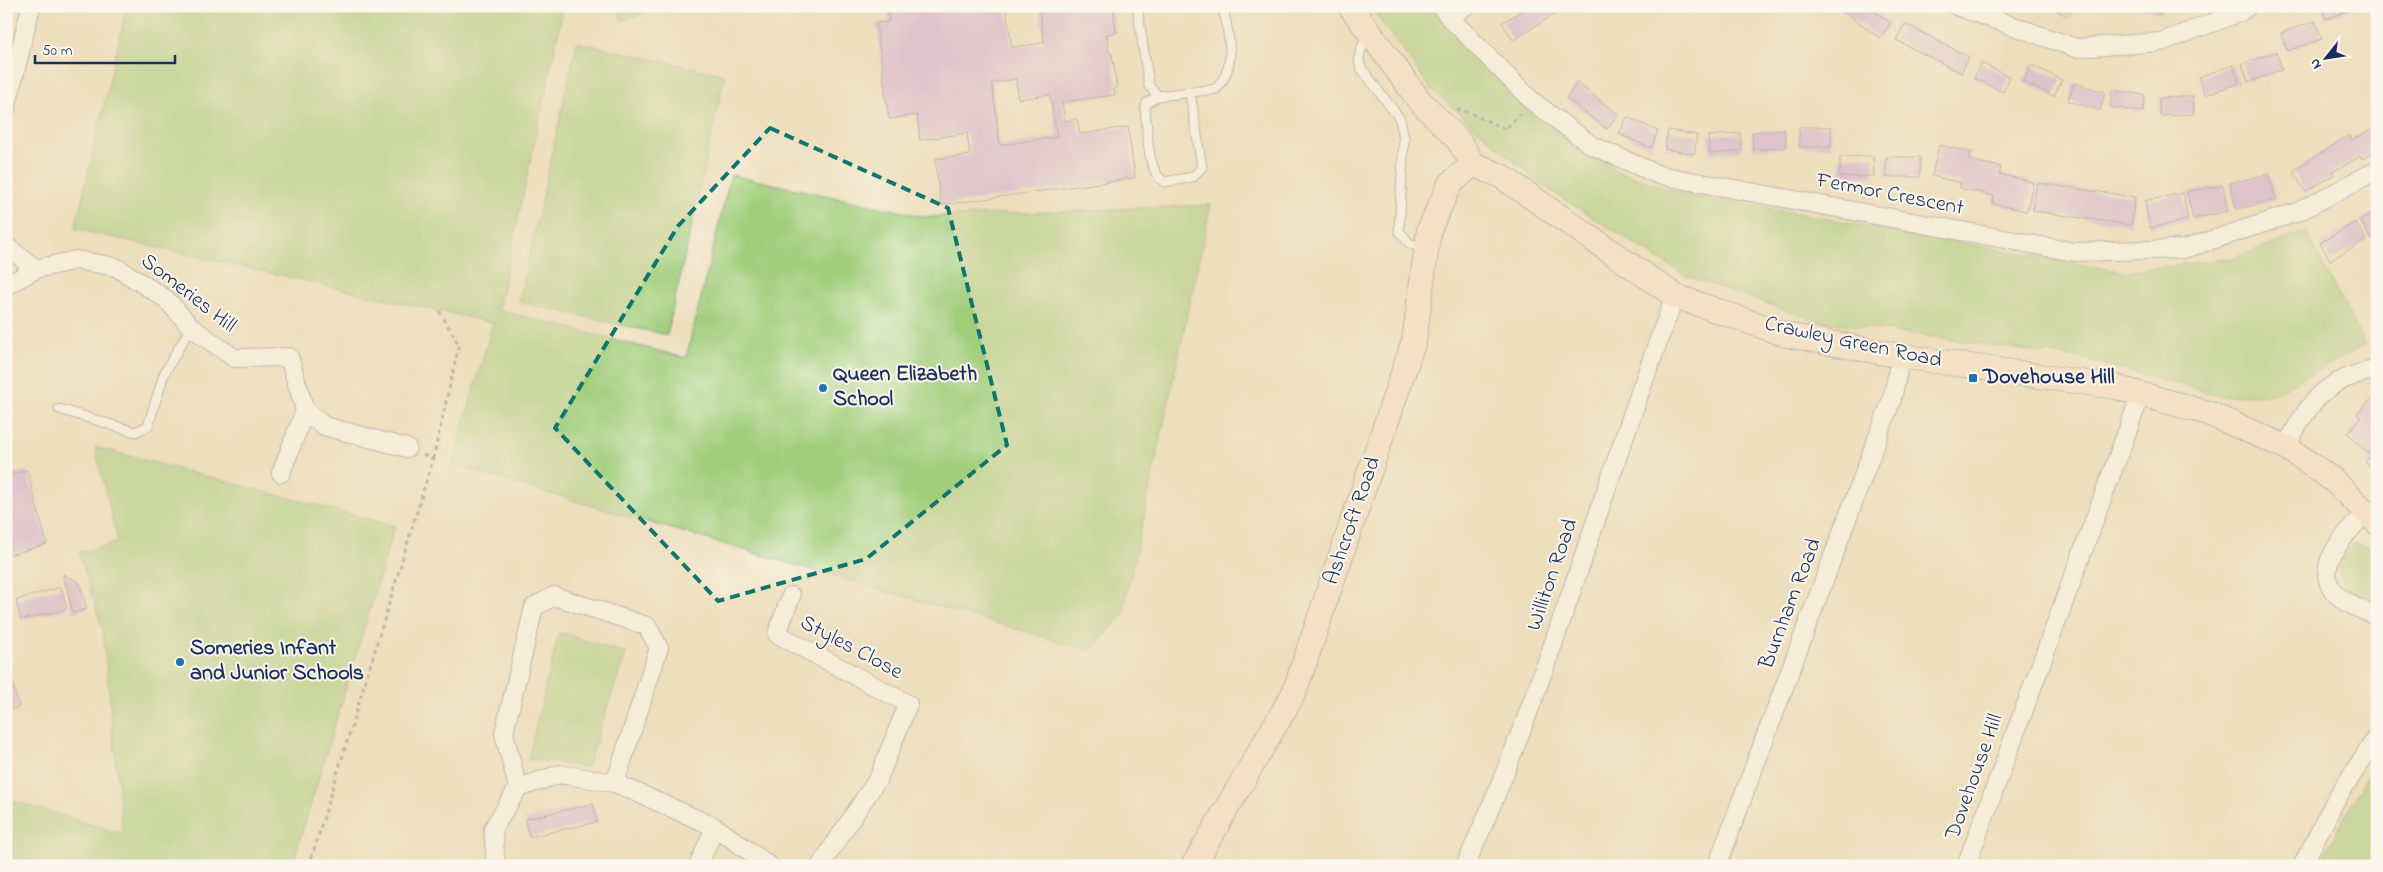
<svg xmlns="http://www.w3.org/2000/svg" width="2383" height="872" viewBox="0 0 2383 872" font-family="'Indie Flower',sans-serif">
<rect width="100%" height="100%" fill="#fbf7ec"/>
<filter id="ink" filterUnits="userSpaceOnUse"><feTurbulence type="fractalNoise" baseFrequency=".02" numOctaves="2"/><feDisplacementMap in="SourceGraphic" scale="10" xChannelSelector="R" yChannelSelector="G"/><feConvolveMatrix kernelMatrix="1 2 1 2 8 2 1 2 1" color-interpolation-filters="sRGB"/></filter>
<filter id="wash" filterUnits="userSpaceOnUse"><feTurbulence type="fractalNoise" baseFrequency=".0096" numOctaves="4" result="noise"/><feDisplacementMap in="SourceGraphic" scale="20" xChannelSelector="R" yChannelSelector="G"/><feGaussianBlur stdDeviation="1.12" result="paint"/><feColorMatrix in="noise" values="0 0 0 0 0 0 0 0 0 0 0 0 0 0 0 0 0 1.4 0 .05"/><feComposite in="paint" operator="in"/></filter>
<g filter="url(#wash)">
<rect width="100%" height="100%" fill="#eddebc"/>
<path fill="#a0cd7a" stroke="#5e7e6c" d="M127,6H564L498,310L686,358L731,175L926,217L1211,205L1122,617L1091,651L452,465L493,323L75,229Z
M617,6H660L622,21Z
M1370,6H1431L1520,104L1616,171L1678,192L2124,272L2234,258L2306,232L2365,345L2273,394L2223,396L2080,358L1814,320L1686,276L1543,186L1430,88Z
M577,42L725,75L667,335L519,302Z
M95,447L395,526L292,866H6L10,800L123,834L103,631L79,553L118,542Z
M2354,543L2377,549V604L2343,585L2338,562Z
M559,632L626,653L587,767L528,759Z
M2368,774L2377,780V866H2319Z"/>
<g id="blocks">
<path fill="#cea3e0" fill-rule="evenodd" d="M887,6H1016L1006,9L1012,47L1044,43L1039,6H1113L1116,33L1107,34L1109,53H1112L1117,88H1114L1115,95L1062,102L1065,121L1077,119L1080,134L1128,127L1135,178L941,205L935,159L970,155L967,133L920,140L917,115L889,119L876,23L889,22ZM1016,79L1018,99L1050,95L1057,137L1000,145L992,83Z
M1529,6H1552L1557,13L1513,40L1502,23Z
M1836,6H1867L1891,23L1880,38Z
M2048,6H2075L2069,17Z
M2128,6H2163L2162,13Z
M2321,6H2360L2326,19Z
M2315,21L2322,39L2287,51L2281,33Z
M1905,24L1969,57L1961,73L1896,40Z
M2276,52L2282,70L2248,82L2242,64Z
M1981,63L2010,77L2003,92L1974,78Z
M2031,65L2062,80L2054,96L2023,82Z
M2233,65L2239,83L2205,95L2199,77Z
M1577,83L1618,114L1607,129L1566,98Z
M2074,83L2105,92L2100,110L2068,101Z
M2112,90L2145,95L2143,112L2110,107Z
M2193,96L2194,114L2160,116L2159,98Z
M1627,117L1658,131L1651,148L1619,134Z
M2377,126V151L2362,159L2361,156L2332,172L2334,175L2305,192L2293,171L2349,135L2352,140Z
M1799,127H1831V147H1799Z
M1668,130L1697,135L1694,154L1665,149Z
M1785,130L1786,147L1753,150L1752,132Z
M1740,133L1742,151L1710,154L1708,136Z
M1939,145L1971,152L1969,160L2001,167L1999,174L2033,182L2027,211L1993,204L1994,196L1960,188L1961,183L1932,176Z
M1873,156L1874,176L1840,177V157Z
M1886,157H1920V177H1886Z
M2269,174L2276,200L2236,209L2230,183Z
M2037,183L2135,197L2131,225L2033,211Z
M2223,185L2228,211L2193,219L2187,192Z
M2183,193L2188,220L2150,228L2145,201Z
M2377,211V235L2370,238L2360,220Z
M2356,222L2366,240L2330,260L2320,243Z
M2377,393V473L2365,462L2371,456L2347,433L2361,418L2357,414Z
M27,470L47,544L6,556V476Z
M63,574L79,582L87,609L73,613Z
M61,587L67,609L21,620L16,600Z
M6,661L19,707L6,711Z
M593,804L597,822L529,837L525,819Z"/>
</g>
</g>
<g filter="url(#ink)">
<use href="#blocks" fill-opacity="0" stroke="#84868d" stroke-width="1"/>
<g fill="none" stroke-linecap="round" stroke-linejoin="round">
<g stroke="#84868d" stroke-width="11">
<path id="lane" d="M1137,6L1149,86L1158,96L1216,89C1239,63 1228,37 1223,6
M1369,35C1362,47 1356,54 1361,68L1400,119L1404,138L1399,231L1409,243L1425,250
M1158,96L1147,103L1145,109C1148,130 1146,170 1164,182L1193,177L1202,167L1190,92
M59,409L135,432L148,426L164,374L191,327"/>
</g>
<g stroke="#84868d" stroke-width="20">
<path id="street" d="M1441,6L1449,17L1532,101L1591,145L1659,175L2074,252L2184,249L2298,212L2377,170
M1956,6L2076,48L2161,42L2241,12L2248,6
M1449,17L1466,6
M6,109L31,6
M6,246L36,269L76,260L116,267L166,299L191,327L234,358L289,357L305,410
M6,286L36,269
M2286,447C2308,403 2326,377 2377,370
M281,473L305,410L324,426L407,448
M2366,512C2347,533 2305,572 2342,599C2352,607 2365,611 2377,616
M791,596L777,634L908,704L879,777L820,866
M518,788L504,733L534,607L554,596L647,626L659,648L615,783
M715,827L770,866
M496,866L493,829L518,788L560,774L615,783L715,827L698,866
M1465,866C1549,682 1603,485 1675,296
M1717,866L1892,399L1901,356
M1966,866L2141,394
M2302,866L2334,803L2377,736"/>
</g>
<g stroke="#84868d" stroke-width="26">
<path id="secondary" d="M1350,6L1419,100L1459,141L1473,164L1501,176L1675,296L1787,335L1901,356L2115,387L2208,413L2286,447L2333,480L2377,523
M1193,866L1294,693L1414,341L1429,230L1450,184L1473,164"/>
</g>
<path stroke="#84868d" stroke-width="3" stroke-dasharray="4 4" stroke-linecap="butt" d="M1457,111L1460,109L1506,129L1520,114
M433,459L459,345L439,310
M309,866L433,459L421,454"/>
<use href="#lane" stroke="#fff" stroke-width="9"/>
<use href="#street" stroke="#fff" stroke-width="18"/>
<use href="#secondary" stroke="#fde4d0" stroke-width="24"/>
</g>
</g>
<path d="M0 0H2383V872H0ZM770,128L948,208L1007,445L866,559L718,601L555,428L678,226Z" fill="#eddebc" fill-opacity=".55" fill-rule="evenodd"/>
<path fill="none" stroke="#0f766e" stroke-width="4" stroke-dasharray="10 6" stroke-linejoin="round" d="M770,128L948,208L1007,445L866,559L718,601L555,428L678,226Z"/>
<g fill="#1f6fb2" stroke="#fbf7ec" stroke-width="2">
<rect x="1968" y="373" width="10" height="10" rx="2.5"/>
<circle cx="823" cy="388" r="5"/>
<circle cx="180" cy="662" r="5"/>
</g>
<g text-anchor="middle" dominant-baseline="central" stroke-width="4" stroke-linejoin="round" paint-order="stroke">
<g font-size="22" fill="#1b2f5e" stroke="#fbf7ec">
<text transform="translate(1890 195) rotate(11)">Fermor Crescent</text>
<text transform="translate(188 294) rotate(38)">Someries Hill</text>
<text transform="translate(1853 343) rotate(12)">Crawley Green Road</text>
<text transform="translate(1353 521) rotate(-71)">Ashcroft Road</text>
<text transform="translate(1553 575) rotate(-71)">Williton Road</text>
<text transform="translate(1791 604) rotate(-69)">Burnham Road</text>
<text transform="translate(851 648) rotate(28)">Styles Close</text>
<text transform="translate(1975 777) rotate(-70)">Dovehouse Hill</text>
</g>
<g font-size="22" font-weight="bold" fill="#1b2f5e" stroke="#fbf7ec" text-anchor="start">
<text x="833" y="375">Queen Elizabeth<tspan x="833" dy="25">School</tspan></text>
<text x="1983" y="378">Dovehouse Hill</text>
<text x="190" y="649">Someries Infant<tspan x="190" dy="25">and Junior Schools</tspan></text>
</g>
</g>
<rect width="2383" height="872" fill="none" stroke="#fbf7ec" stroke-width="25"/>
<g transform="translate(2326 58) rotate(240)" stroke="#fbf7ec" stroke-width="4" paint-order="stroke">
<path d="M0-4L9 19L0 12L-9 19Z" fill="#1b2f5e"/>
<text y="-8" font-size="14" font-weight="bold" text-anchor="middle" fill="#1b2f5e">N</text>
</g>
<path d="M35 55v8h140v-8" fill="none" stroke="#1b2f5e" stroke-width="2.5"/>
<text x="42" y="55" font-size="15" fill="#1b2f5e" stroke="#fbf7ec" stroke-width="4" paint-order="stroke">50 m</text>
</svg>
